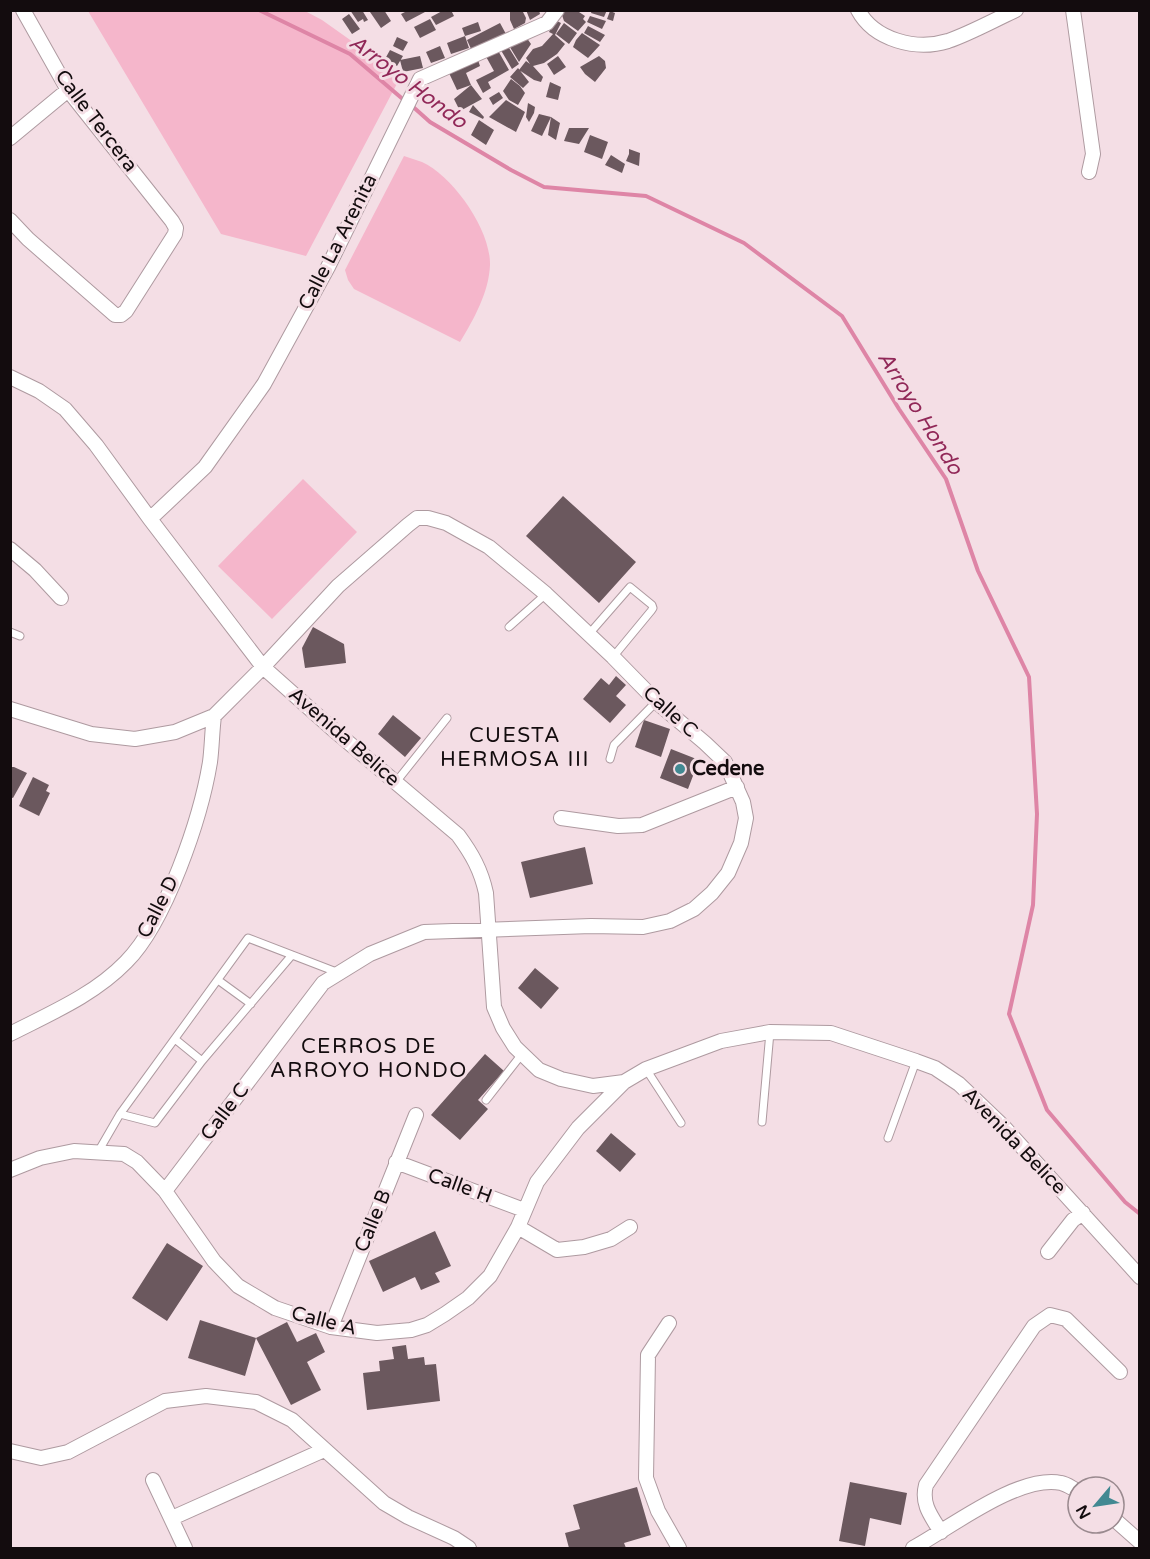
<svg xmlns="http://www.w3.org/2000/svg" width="1150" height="1559" viewBox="0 0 1150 1559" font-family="'Varela Round',sans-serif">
<rect width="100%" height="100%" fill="#f4dee5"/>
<path fill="#f5b6cb" d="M88,11H305L322,20L401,76L306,256L221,234Z
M404,156C410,158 416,160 422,162C453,176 491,230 490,265C489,292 474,319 460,342L354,289L348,280L345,270Z
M303,479L357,532L272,619L218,566Z"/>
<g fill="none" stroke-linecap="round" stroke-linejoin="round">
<path stroke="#de85a6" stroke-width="4" d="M259,10L350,54L405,101
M411,105L430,122L511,170L544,187L646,196L744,243L842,316L899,409L946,479L978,571L1029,677L1037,814L1033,905L1009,1014L1047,1110L1125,1202L1140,1214"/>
</g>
<path fill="#6b585e" d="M350,10H362L368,20L364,22L363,19L358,22Z
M373,10H384L391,21L381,28L370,12Z
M409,10H424L425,12L406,22L401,14Z
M444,10H451L454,16L436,25L431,17Z
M510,10H522L526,18L525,23L514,29L510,20Z
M526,10H539L540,14L530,20Z
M564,10H576L585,16L583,19L586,22L578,31L564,21L562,15Z
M592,10H607L604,17L591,13Z
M610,11L615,13L613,21L607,19Z
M349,14L360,29L352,34L342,19Z
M590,16L606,21L602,29L587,22Z
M430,19L436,30L420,38L414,27Z
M555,20L561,23L555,35L565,44L557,54L544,63L533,66L543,77L541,82L534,80L519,70L526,61L530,64L526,58L533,49L542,46L553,34L549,32Z
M478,22L481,31L465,36L462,28Z
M500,23L506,34L472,51L467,40Z
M564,23L577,33L569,44L556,34Z
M588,26L605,35L600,42L584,33Z
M582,33L600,45L588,58L573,47L576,40Z
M524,34L531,44L519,62L508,44Z
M465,36L469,48L451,54L447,43Z
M397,37L408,42L403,51L393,46Z
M506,43L519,64L512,69L499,47Z
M440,46L445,58L431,63L426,52Z
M496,47L509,70L488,82L491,88L483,93L476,80L494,71L484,53Z
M390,50L403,56L397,66L385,59Z
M420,56L423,68L403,72L400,60Z
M558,56L566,67L554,75L547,64Z
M599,56L605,61L606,68L595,82L585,74L580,67Z
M478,60L480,66L466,73L471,85L457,90L449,73Z
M518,68L529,82L523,88L510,77Z
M511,79L520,86L525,93L518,105L509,100L503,91Z
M550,82L561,87L558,100L546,97Z
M471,85L482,99L460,111L454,99Z
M499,92L503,98L493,105L489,98Z
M506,100L525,112L516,132L489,117Z
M528,103L535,107L534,113L529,122L526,117Z
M473,105L484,117L483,119L469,112Z
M539,114L551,117L542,136L531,131Z
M551,117L560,123L556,140L548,135Z
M479,120L494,130L486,145L471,135Z
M569,128H589L579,144L564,141Z
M590,135L608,142L602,159L584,152Z
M629,149L640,153L639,166L626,161L629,154L637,157L629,154Z
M611,155L625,164L622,173L605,165Z
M563,496L636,562L599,603L526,536Z
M313,627L344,644L346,663L305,668L302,648Z
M616,676L626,685L616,696L626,705L610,723L583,699L601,678L609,685Z
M393,715L421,738L405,757L378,734Z
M644,720L670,729L661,757L635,747Z
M671,749L699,760L688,789L660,778Z
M10,767H14L27,773L13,798L10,797Z
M33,777L49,785L46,791L50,793L39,816L19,806Z
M585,847L593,884L530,898L521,862Z
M535,968L559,988L541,1009L518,988Z
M485,1054L504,1071L478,1100L488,1109L460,1140L431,1115Z
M611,1133L636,1154L620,1172L596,1151Z
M435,1231L451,1266L435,1273L440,1282L421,1290L415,1277L383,1292L369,1261Z
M167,1243L203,1266L167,1321L132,1298Z
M200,1320L256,1338L287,1322L297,1342L316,1333L325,1352L307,1362L321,1390L291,1405L256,1338L245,1376L188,1358Z
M406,1345L408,1359L424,1357L425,1365L436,1364L440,1401L367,1410L363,1373L380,1371L379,1361L394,1359L392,1347Z
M850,1482L907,1493L901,1525L870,1518L865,1546L839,1541Z
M637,1487L651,1535L624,1543L626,1548H569L565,1533L580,1529L573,1505Z"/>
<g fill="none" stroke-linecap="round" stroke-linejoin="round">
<g stroke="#ae9aa0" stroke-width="9">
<path id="service" d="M509,627L546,594
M10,632L20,636
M589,634L630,587L652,605L653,608L651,611L613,657
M610,759L614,745L657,701
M396,782L447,718
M218,980L251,1004
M175,1039L202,1061
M646,1069L681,1123
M486,1100L522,1054
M120,1114L155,1123L202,1061L292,955
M762,1122L770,1032
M888,1138L916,1061
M98,1152L120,1114L248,938L339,973"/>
</g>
<g stroke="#ae9aa0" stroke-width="16">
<path id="minor" d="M858,10C874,40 916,51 948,41C971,33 994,20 1016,10
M1073,10L1093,154L1089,172
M10,138L68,90
M10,220L28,239L115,315H121L126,311L175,234L176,228L172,221L68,90L23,10
M10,377L39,391L65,409L96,445L150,519L263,667L336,732L458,835C472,854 481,870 486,893L494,1007L503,1028L515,1047L539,1070L561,1079L593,1086L624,1082
M150,519L205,467L264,384L328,267L420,79L547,23L557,10
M10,549L35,570L61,598
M10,709L91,734L135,739L175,732L214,716L263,667L338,586L408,525L417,518H428L446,523L489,547L546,594L613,657L660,705L705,743L725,762L743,802L746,818L741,843L728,873L712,893L694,909L670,921L643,927L591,926L424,932L370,954L323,983L165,1191
M561,818L618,826L642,825L737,787
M10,1034C51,1013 94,995 126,962C166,922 201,817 210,762C212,747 212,731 214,716
M396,1162L524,1210
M10,1170L40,1158L74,1151L124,1154L137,1162L165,1191L214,1261L238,1286L275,1308L331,1327L377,1333L411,1330L427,1325L445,1314L468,1298L490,1276L518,1227L537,1182L578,1128L624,1082L646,1069L721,1041L770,1032L831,1033L916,1061L935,1068L959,1084L1003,1126L1140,1277
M518,1227L557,1250L584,1247L611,1239L630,1227
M1048,1252L1073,1220L1083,1213
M669,1323L648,1355L646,1478L658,1511L679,1548
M331,1327L416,1115
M10,1451L41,1458L68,1452L165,1401L206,1396L256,1402L292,1420L384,1503L408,1517L454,1538L469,1548
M153,1480L185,1548
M172,1518L324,1450
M1114,1519L1140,1542
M941,1532C931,1516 921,1504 926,1485L1034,1326L1050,1315L1066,1319L1120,1372
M913,1548C950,1528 1019,1474 1061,1483C1067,1484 1073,1489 1078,1491"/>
</g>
<use href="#service" stroke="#fff" stroke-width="7"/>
<use href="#minor" stroke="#fff" stroke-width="14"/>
</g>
<circle fill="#428992" stroke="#f4dee5" stroke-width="2" cx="680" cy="769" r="6"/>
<g text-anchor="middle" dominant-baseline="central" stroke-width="6" stroke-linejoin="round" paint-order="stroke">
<g font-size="20" fill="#130c0e" stroke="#f4dee5">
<text transform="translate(96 121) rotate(53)">Calle Tercera</text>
<text transform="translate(338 242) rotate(-63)">Calle La Arenita</text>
<text transform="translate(670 712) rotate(42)">Calle C</text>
<text transform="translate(344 737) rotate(41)">Avenida Belice</text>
<text transform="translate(158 907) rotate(-63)">Calle D</text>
<text transform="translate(225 1112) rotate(-53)">Calle C</text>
<text transform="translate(1014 1141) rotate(46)">Avenida Belice</text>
<text transform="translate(460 1186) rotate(20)">Calle H</text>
<text transform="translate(373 1221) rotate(-68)">Calle B</text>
<text transform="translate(324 1321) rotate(14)">Calle A</text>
</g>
<g font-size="20" font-weight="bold" fill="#130c0e" stroke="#f4dee5" text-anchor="start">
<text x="692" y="769">Cedene</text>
</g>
<g font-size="21" font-style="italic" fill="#912858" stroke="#f4dee5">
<text transform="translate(408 82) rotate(37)">Arroyo Hondo</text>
<text transform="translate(920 413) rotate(58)">Arroyo Hondo</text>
</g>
<g font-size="21" letter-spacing="1.5" fill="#130c0e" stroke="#f4dee5">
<text x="515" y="735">CUESTA<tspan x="515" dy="24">HERMOSA III</tspan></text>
<text x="369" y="1046">CERROS DE<tspan x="369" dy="24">ARROYO HONDO</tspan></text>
</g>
</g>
<rect width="1150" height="1559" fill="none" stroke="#130c0e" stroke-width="24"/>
<g transform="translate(1096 1505) rotate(241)"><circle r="28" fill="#f4dee5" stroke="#9a8a8f" stroke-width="1.5"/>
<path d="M0-4.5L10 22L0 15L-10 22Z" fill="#428992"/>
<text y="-9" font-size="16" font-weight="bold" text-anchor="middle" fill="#130c0e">N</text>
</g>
</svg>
